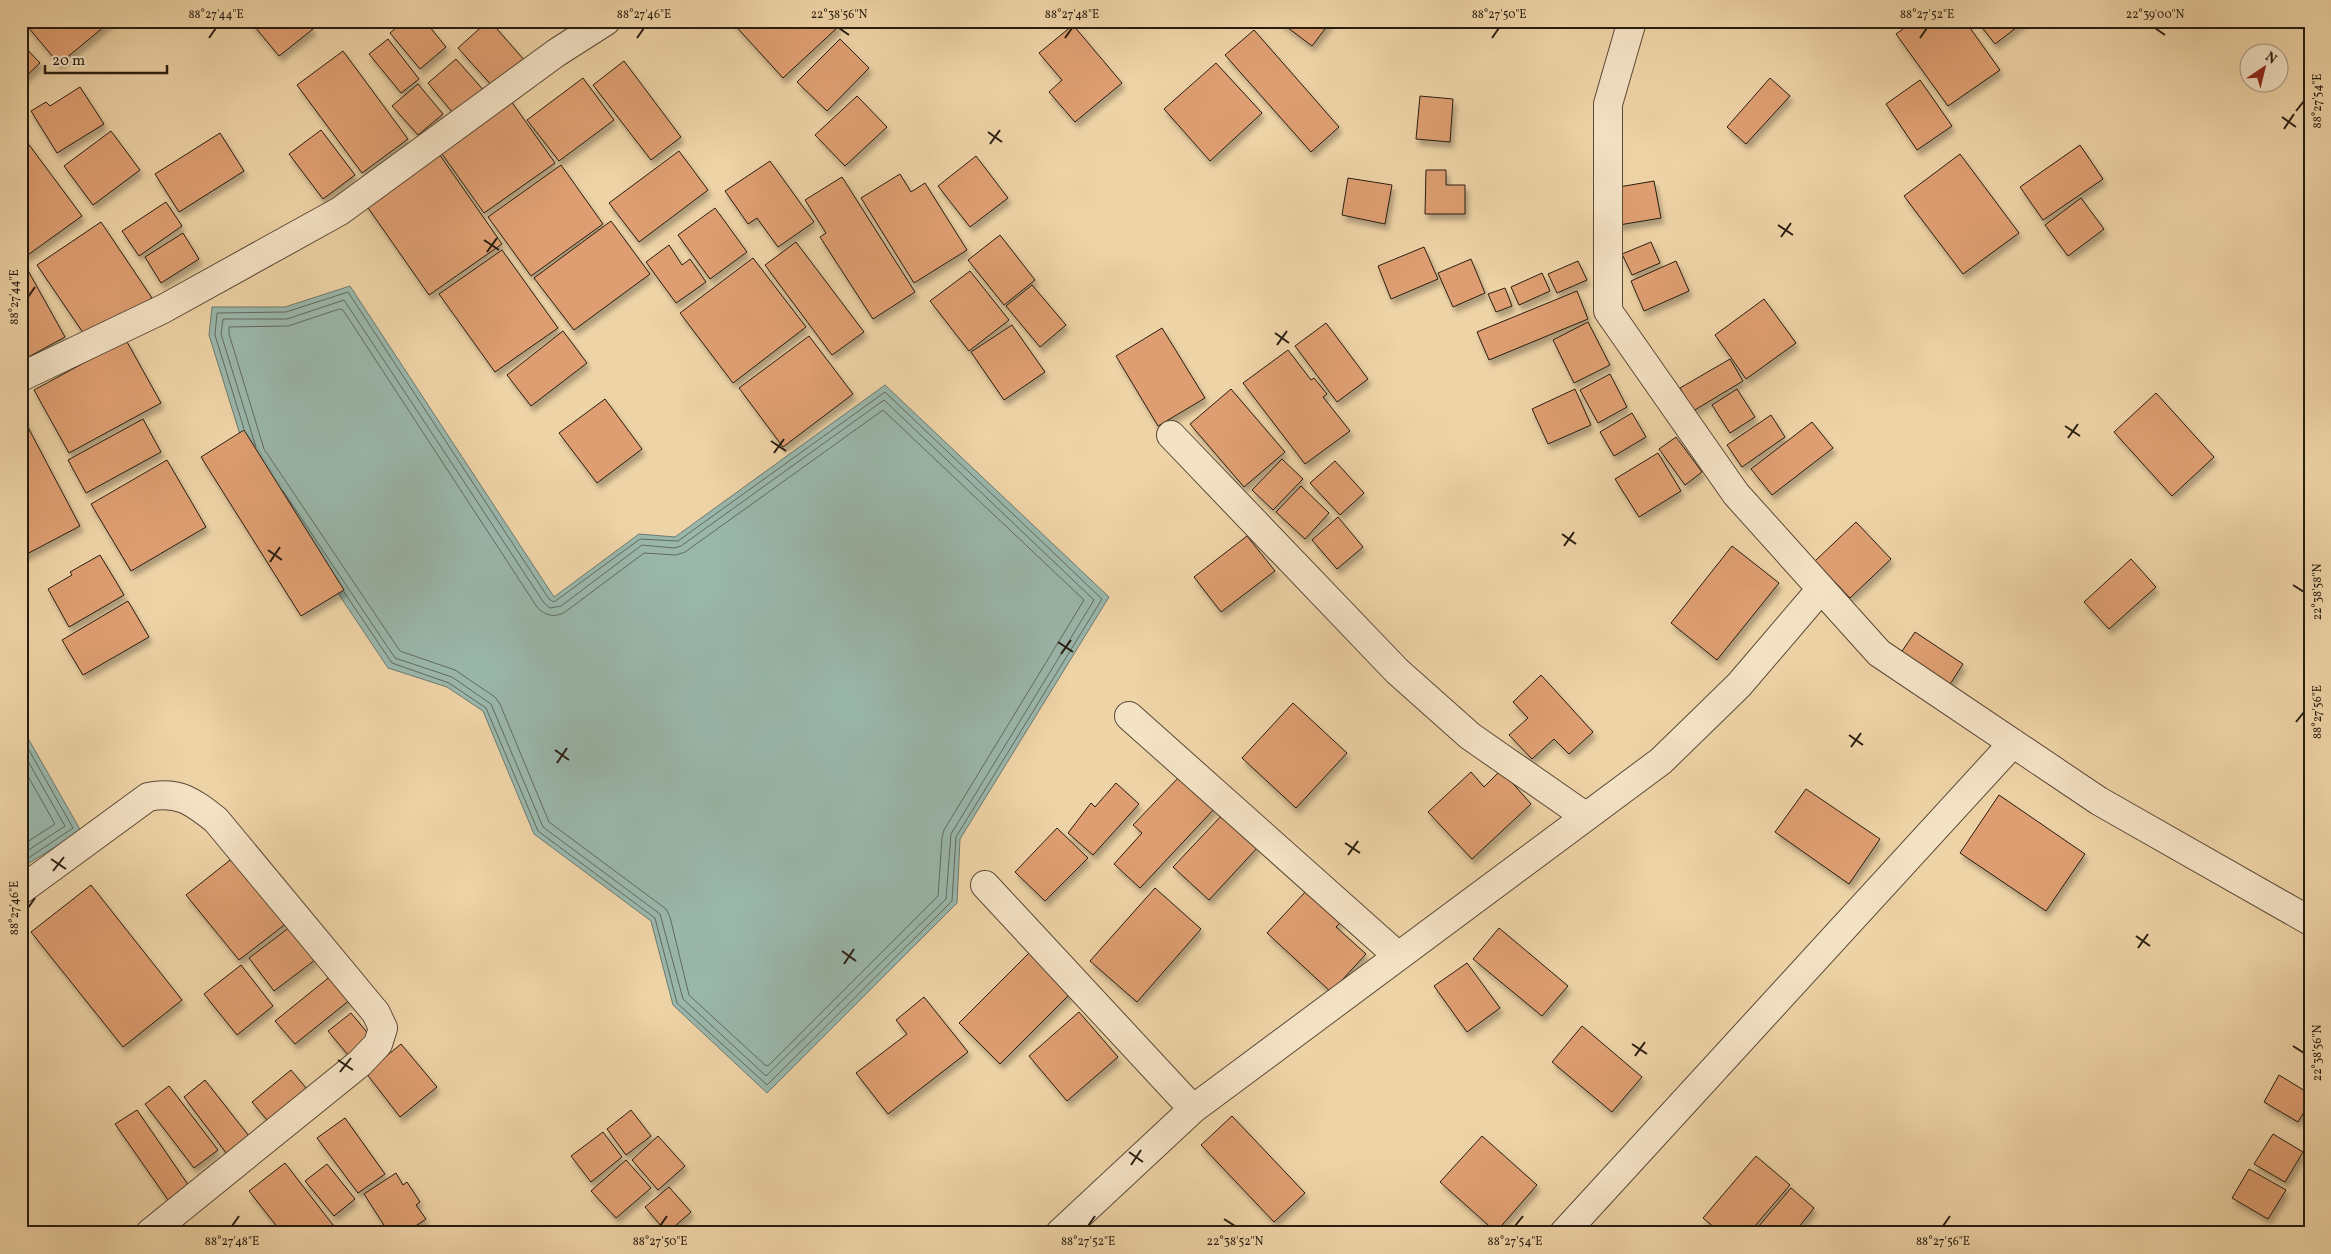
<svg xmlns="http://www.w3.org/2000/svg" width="2331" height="1254" viewBox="0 0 2331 1254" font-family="Vollkorn,serif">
<defs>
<filter id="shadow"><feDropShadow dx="3" dy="5.5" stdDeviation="2.5" flood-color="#0004"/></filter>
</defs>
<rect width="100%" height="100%" fill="#eed3a6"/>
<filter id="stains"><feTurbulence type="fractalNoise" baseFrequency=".004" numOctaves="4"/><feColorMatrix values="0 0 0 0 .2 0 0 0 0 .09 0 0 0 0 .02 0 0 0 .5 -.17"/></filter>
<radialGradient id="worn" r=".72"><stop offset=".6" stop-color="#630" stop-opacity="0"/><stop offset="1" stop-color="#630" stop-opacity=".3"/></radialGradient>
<path fill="#9ab7ac" stroke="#6c796e" d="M350,286L554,597L639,534L675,537L885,385L1109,597L960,839L957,903L767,1093L673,1005L651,921L534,834L483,711L447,687L388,668L247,457L209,335L212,307H285Z
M21,726L81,831L21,868Z"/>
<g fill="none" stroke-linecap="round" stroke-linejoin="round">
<path stroke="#616a5e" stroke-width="1" d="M340,309L343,310L537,607C545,616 555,618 565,612L644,553L676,555L685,552L883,410L1084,600L944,830L942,838L938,896L768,1066L765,1065L689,995L670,917L666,909L549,822L500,704L495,697L455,670L400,651L264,449L229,334V327L288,326Z
M244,429L215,335L217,313L286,312L348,292L549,599L554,602L640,539L678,541L885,392L1102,599L956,837L952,901L767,1085L677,1003L655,918L538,831L486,708L449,683L392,663L344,592
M256,447L221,334L223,319H287L344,300L544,603L550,608L561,606L642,545L674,548L681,546L884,400L1094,600L951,834L946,899L766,1076L683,999L660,914L543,827L491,704L452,677L395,658L283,491
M21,736L73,828L21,863
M21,749L65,826L21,855
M21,764L55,824L21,846"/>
</g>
<path fill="#de9e71" stroke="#281d10" filter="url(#shadow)" d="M23,21H111L59,64Z
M250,21H306L313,29L279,56Z
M404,21H425L446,47L420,69L390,33Z
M488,21H490L526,62L495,89L458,48Z
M731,21H833L838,27L783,78Z
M1279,21H1331L1312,46Z
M1914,21H1965L2000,70L1948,106L1896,34Z
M1977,21H2025L1995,44Z
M1073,25L1122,83L1075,122L1049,92L1062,80L1039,53Z
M1254,30L1339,127L1311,152L1225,55Z
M388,39L419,79L401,93L369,54Z
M840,39L869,68L827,111L797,82Z
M21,43L40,63L21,81Z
M343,51L408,139L362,173L297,85Z
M456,59L486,93L457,118L428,83Z
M624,61L681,137L651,160L593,85Z
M1216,63L1262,113L1210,161L1164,109Z
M583,78L614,120L559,161L527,120Z
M1770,78L1790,96L1746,144L1727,127Z
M1920,80L1952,126L1917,150L1886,104Z
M418,84L443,114L418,135L392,106Z
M80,87L104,124L57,153L31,111L46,102L50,106Z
M506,94L555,163L484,213L435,144Z
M857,96L887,127L845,166L815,135Z
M1420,96L1453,99L1450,142L1416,139Z
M321,130L355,175L323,199L289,154Z
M111,131L140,170L93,205L64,166Z
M220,133L244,171L179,212L155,174Z
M21,134L82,216L25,257L21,251Z
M2080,145L2103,179L2043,220L2020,187Z
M437,151L502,244L429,295L364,202Z
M679,151L708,190L639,242L609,203Z
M1960,154L2019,233L1963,274L1904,196Z
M976,156L1008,198L970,227L938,186Z
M770,161L814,222L778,247L757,218L748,224L725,191Z
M561,165L603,224L531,276L488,217Z
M1426,170H1446V185H1465V214H1425Z
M900,174L911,192L925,183L967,250L914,283L861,198Z
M842,177L915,292L873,319L820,237L826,233L805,200Z
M1348,178L1392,185L1385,224L1342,215Z
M1654,181L1661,218L1619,225L1613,188Z
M2081,198L2104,229L2068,256L2045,225Z
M166,202L182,226L139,256L122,231Z
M715,208L747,252L710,279L678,235Z
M611,221L650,274L574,330L534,278Z
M101,222L152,298L88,340L37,265Z
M183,233L199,259L161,283L145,257Z
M1000,235L1035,280L1004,305L968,260Z
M796,242L864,332L832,355L765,265Z
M1651,242L1660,263L1632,275L1622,254Z
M669,245L682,265L690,259L706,282L676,303L646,262Z
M1424,247L1438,279L1391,299L1378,266Z
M502,250L558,328L495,372L439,294Z
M21,258L65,337L21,361Z
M753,258L806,327L733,383L680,313Z
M1471,259L1485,293L1453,307L1438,273Z
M1578,261L1587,280L1557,293L1548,274Z
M1676,261L1689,291L1644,311L1631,281Z
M970,271L1009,320L969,351L930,301Z
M1542,273L1550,291L1519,305L1511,287Z
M1032,285L1066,325L1040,347L1006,306Z
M1505,288L1512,306L1496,312L1488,294Z
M1577,291L1588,319L1489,360L1477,332Z
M1764,299L1796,343L1746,379L1715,335Z
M1588,322L1610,365L1574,383L1553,340Z
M1326,323L1368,379L1337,402L1295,346Z
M1012,325L1045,372L1004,400L971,352Z
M1162,328L1205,398L1158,426L1116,356Z
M563,331L587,363L531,406L507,375Z
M809,336L853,394L783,447L739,388Z
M126,340L161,403L69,453L34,390Z
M1288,350L1311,380L1314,378L1327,394L1323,397L1350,431L1305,464L1243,383Z
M1730,359L1743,381L1693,411L1680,388Z
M1610,374L1627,407L1598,423L1580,390Z
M1231,389L1285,452L1244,487L1190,424Z
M1575,389L1591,425L1548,444L1532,409Z
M1737,389L1755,417L1730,433L1712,405Z
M2156,393L2214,457L2172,496L2114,432Z
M605,399L642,449L597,483L559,433Z
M1632,413L1646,437L1614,456L1600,432Z
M21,414L80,526L21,557Z
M1771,415L1785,437L1742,467L1727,445Z
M143,419L161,452L86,493L68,460Z
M1812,422L1833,448L1772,495L1751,469Z
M244,430L344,590L301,616L201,457Z
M1676,437L1702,472L1685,485L1659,449Z
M1658,453L1681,491L1639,517L1615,479Z
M1282,459L1303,479L1273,510L1252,490Z
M167,460L206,527L131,571L91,504Z
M1335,461L1364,493L1340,515L1310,483Z
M1301,486L1329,513L1305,539L1276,512Z
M1338,517L1363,547L1337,569L1312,540Z
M1856,522L1891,559L1850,598L1815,561Z
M1247,536L1275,571L1221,612L1194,577Z
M1732,546L1779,583L1717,660L1671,623Z
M100,555L124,595L69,627L48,589L72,575L70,572Z
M2131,559L2156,587L2109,629L2084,602Z
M128,601L149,637L83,675L62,640Z
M1915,632L1963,664L1945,692L1896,660Z
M1541,675L1593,732L1569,754L1554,739L1532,759L1509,735L1528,718L1513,702Z
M1293,703L1347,753L1296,808L1242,758Z
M1501,770L1531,804L1472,859L1428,812L1471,772L1484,787Z
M1180,776L1215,808L1140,888L1114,864L1142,833L1133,825Z
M1116,783L1139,804L1093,855L1068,833L1091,803L1095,807Z
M1806,789L1880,839L1849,884L1775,832Z
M1999,795L2085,854L2046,911L1960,853Z
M1223,814L1258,847L1209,900L1173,867Z
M1057,828L1088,858L1045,901L1015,872Z
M239,853L292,919L239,960L186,895Z
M91,885L182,1000L123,1047L31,932Z
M1155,888L1201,929L1137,1002L1090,961Z
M1306,891L1340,923L1336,927L1366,954L1331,992L1267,933Z
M290,927L315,960L274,991L249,958Z
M1499,928L1568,986L1542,1016L1473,959Z
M1034,948L1075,989L1000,1064L959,1023Z
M1467,963L1500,1008L1467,1032L1434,986Z
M241,965L273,1006L237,1035L204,994Z
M332,975L351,999L295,1044L275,1021Z
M924,997L968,1052L888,1114L856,1073L907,1034L896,1020Z
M1079,1012L1118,1057L1067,1101L1029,1056Z
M351,1013L375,1042L353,1061L328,1031Z
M1582,1026L1642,1077L1612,1112L1552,1062Z
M401,1044L437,1087L400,1117L366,1073Z
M291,1070L311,1094L272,1126L252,1102Z
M2279,1075L2310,1094V1102L2298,1122L2264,1102Z
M205,1080L256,1145L233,1162L184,1097Z
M169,1086L218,1150L194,1168L145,1104Z
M137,1110L189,1186L168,1200L115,1124Z
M631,1110L651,1136L626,1155L607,1129Z
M1232,1116L1305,1193L1274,1222L1201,1145Z
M345,1118L385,1174L358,1193L317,1138Z
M603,1132L622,1157L591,1182L571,1156Z
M2273,1134L2303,1152L2285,1182L2254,1164Z
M658,1136L685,1166L658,1190L632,1160Z
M1482,1136L1537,1185L1496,1232L1440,1182Z
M1756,1156L1790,1185L1749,1233H1721L1703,1218Z
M626,1160L651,1188L616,1218L591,1191Z
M285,1163L333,1225L323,1233H282L249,1191Z
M327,1164L355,1199L334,1216L305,1181Z
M2249,1169L2286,1190L2268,1219L2232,1198Z
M396,1173L403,1185L407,1182L420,1202L416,1205L426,1219L405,1233H389L364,1194Z
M669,1187L691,1212L667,1233L645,1207Z
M1791,1188L1814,1208L1794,1233H1753Z"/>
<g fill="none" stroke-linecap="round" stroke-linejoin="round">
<g stroke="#5a4a36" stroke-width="30">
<path id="minor" d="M1632,21L1608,104V311L1736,494L1879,653L2099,801L2310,921
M21,377L163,309L340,211L556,53L606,21
M1171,435L1397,671L1470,736L1585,816
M1129,716L1398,956
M985,885L1193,1109
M21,890L148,797C179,791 192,801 216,820L376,1013L383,1028L378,1044L360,1063L150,1233
M1060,1233L1193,1109L1661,761L1739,685L1821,589
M1564,1233L2013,743"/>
</g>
<use href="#minor" stroke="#f4e2c5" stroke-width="28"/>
</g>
<path fill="none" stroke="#281d10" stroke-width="2" d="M839,28L849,35M2155,28L2165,35M209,38L216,28M637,38L644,28M1065,38L1072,28M1492,38L1499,28M1920,38L1927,28M2296,111L2304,101M2282,117L2296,127M2284,129L2294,114M988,132L1002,142M990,144L1000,130M1778,225L1793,235M1781,237L1791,223M484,240L499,250M487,252L497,238M28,297L35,287M1275,333L1289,343M1277,345L1287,331M2065,426L2080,436M2068,438L2078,424M771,441L786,451M774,453L784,439M1562,534L1576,544M1564,546L1574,532M268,550L282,560M270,562L280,547M2293,585L2304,592M1058,642L1073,652M1061,654L1071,640M2296,722L2304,712M1849,735L1863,745M1851,747L1861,733M555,750L569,760M557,763L567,748M1345,843L1360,853M1348,855L1358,841M51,859L66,869M53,871L64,857M28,908L35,898M2136,936L2150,946M2138,948L2148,934M842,951L856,961M844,964L854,949M1632,1044L1647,1054M2293,1046L2304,1053M1635,1056L1645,1042M338,1060L353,1070M340,1072L351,1058M1129,1152L1143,1162M1131,1165L1141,1150M1224,1219L1235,1226M232,1226L239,1216M660,1226L667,1216M1088,1226L1095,1216M1515,1226L1523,1216M1943,1226L1950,1216"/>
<rect width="2331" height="1254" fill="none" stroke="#eed3a6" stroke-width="55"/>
<g transform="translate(2264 68) rotate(35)"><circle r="24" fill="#f4e2c5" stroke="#a2937d"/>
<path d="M0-4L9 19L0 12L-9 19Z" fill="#8f2418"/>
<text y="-8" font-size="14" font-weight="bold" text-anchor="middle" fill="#281d10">N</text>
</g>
<path d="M45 65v8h122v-8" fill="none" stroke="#281d10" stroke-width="2.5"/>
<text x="52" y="65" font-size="15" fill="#281d10" stroke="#f4e2c5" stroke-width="4" paint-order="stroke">20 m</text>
<rect x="28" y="28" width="2276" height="1198" fill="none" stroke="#281d10" stroke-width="2"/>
<g font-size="12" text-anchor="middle" fill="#281d10">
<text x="216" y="18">88°27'44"E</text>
<text x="644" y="18">88°27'46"E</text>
<text x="839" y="18">22°38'56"N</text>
<text x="1072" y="18">88°27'48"E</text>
<text x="1499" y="18">88°27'50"E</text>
<text x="1927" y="18">88°27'52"E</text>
<text x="2155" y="18">22°39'00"N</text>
<text transform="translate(2317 101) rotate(-90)" y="4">88°27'54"E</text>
<text transform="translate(14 297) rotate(-90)" y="4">88°27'44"E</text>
<text transform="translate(2317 592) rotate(-90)" y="4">22°38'58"N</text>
<text transform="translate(2317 712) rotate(-90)" y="4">88°27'56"E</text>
<text transform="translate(14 908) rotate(-90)" y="4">88°27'46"E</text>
<text transform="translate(2317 1053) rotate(-90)" y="4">22°38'56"N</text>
<text x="232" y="1245">88°27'48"E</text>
<text x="660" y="1245">88°27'50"E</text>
<text x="1088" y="1245">88°27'52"E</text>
<text x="1235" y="1245">22°38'52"N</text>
<text x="1515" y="1245">88°27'54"E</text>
<text x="1943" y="1245">88°27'56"E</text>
</g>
<rect width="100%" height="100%" filter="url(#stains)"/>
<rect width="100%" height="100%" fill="url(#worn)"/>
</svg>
